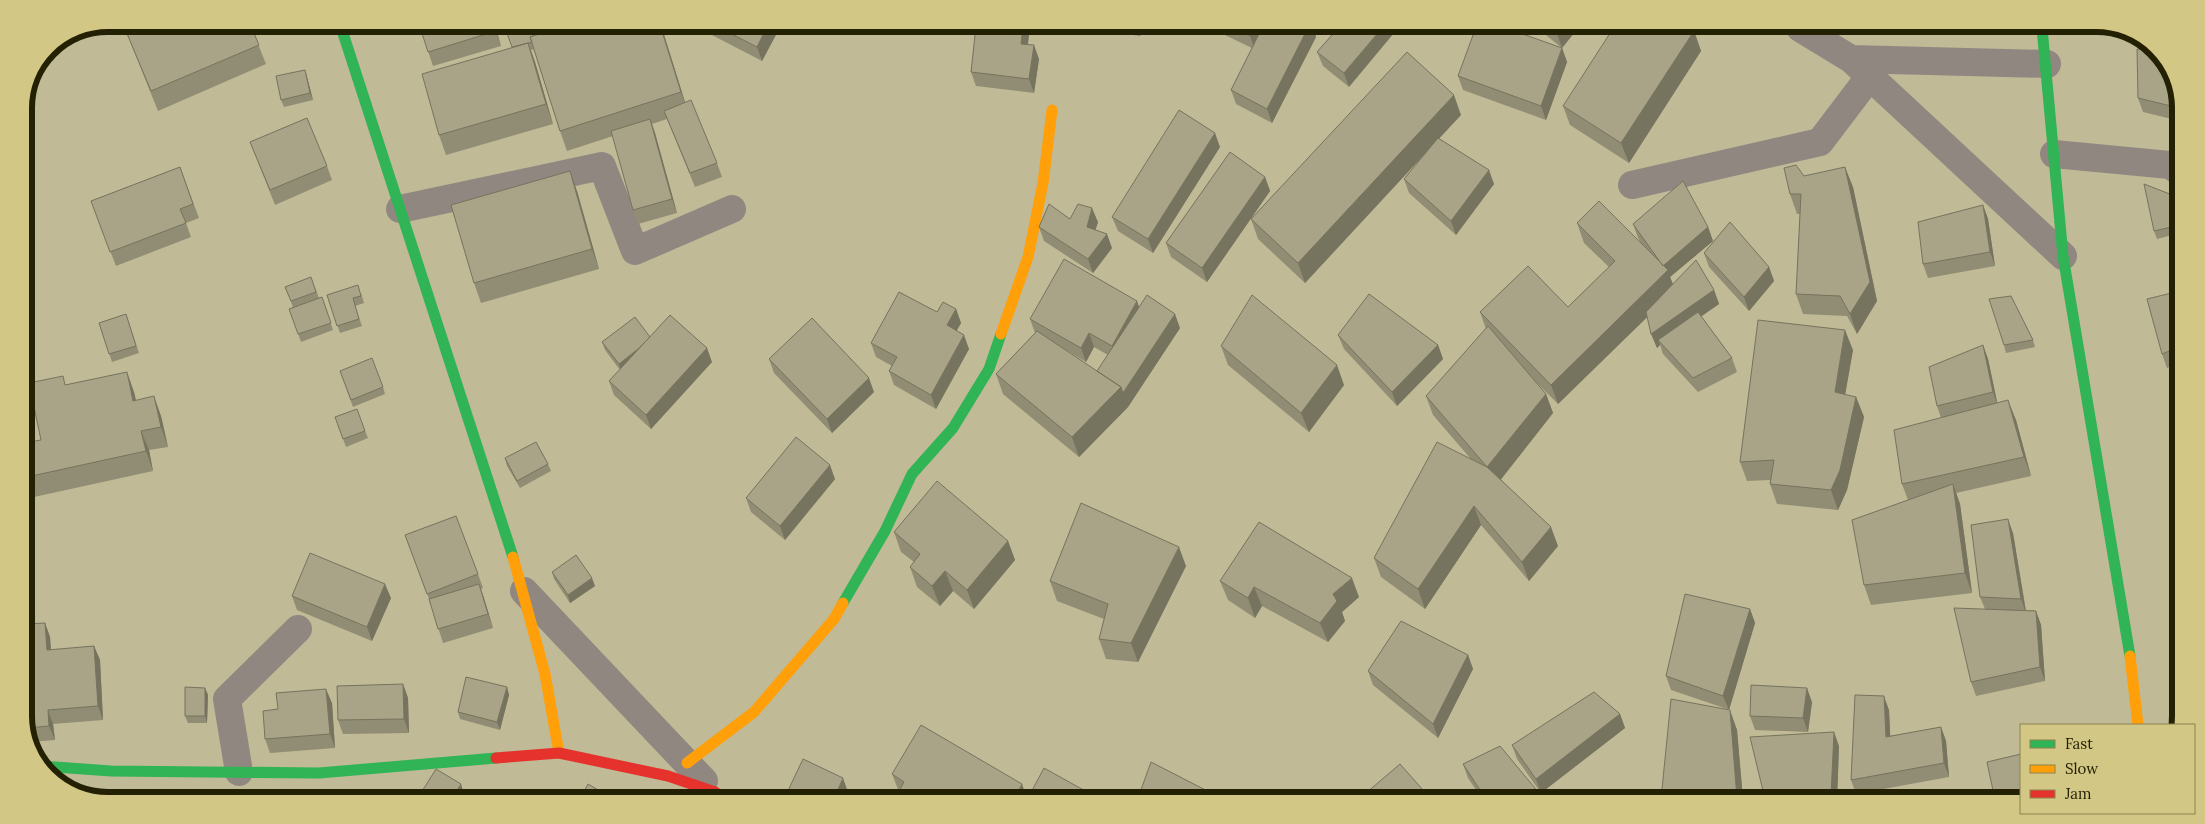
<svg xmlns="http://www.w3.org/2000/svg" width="2205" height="824" viewBox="0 0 2205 824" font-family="Lora,serif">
<rect width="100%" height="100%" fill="#c0ba96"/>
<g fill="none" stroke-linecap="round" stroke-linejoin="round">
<path stroke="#908781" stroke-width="28" d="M1800,28L1851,59L2063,256
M1851,59L2047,64
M2054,154L2170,165L2181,173
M1632,185L1820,142L1870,76
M400,209L602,166L635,251L732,209
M524,591L704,781
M239,772L227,699L298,629"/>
<path stroke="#30b455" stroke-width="11" d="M340,24L513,557
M2042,28L2063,256L2130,656
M843,603L885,531L912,474L953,428L989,369L1001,334
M41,766L111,771L319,773L496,758"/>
<path stroke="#ff9f0a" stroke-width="11" d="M1001,334L1028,257L1043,183L1052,110
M513,557L545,674L559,753
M2130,656L2138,725
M687,763L754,712L834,619L843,603"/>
<path stroke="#e5322d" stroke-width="11" d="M496,758L559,753L668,776L715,792L721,797"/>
</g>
<path fill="#918d74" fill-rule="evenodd" d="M123,24H250L266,64L158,111Z
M419,24L495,25L501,46L433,66Z
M661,25L685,102L717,163L722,177L695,187L667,119L652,124L655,133L677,213L638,224L633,210L613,136L567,151L560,131L534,49L531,50L535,62L553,124L446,155L439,135L512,47L534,36Z
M705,25H776L778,31L762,61L708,33Z
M976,26H1030L1028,44L1039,59L1034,93L976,86L971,72Z
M1091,26H1146L1140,36L1097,30Z
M1206,26H1312L1316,37L1272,123L1236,104L1231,90L1252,48Z
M1339,27L1349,87L1323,66L1317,52Z
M1536,27H1579L1562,48Z
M1694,31L1701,51L1629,163L1570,125L1563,106Z
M1562,48L1567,62L1546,120L1463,90L1458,76Z
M2164,57L2180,121L2143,112L2138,98Z
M305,70L307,77L313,100L284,107L281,100Z
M1461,115L1439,138L1494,184L1456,235L1409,193L1404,179L1428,150L1305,283L1258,239L1251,219Z
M250,142L327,166L332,180L275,205Z
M1220,147L1153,253L1118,231L1112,217Z
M180,167L199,218L186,223L191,237L116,266L91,201Z
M1804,176L1853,187L1877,301L1857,334L1847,316L1803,314L1796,294L1800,214H1797L1790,194Z
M1265,177L1270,191L1207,282L1171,257L1166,243Z
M577,191L599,269L481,303L474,283Z
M2180,198V233L2157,239L2154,231Z
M1983,205L1988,219L1995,266L1928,278L1923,264Z
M1070,219L1098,222L1095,230L1112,248L1093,273L1044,241L1039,227Z
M1577,223L1643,246L1638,238L1633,224L1708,227L1713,241L1670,277L1673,284L1714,290L1719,304L1701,316L1732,358L1737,372L1698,392L1663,354L1660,345L1657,348L1647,317L1558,404L1533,379L1546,394L1553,413L1501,479L1558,546L1529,581L1481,525L1425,609L1381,577L1374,558L1470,458L1433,415L1426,396L1486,329L1480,312L1568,307L1609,267L1584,243Z
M1704,253L1769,267L1774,281L1749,311L1709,267Z
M311,277L319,298L322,297L333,330L301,342L289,309L293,307L285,287Z
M2180,291L2179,363L2167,368L2162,354Z
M361,293L364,303L355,306L362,326L340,333L327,295Z
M1139,307L1180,328L1128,407L1079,457L1003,394L996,374L1035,333L1030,319ZM1059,346L1086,362L1094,347L1108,355L1097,371Z
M956,309L961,323L956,331L969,349L936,409L894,385L889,371L892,366L876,357L871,343L937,312Z
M126,314L139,353L112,362L99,323Z
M1338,335L1438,345L1443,359L1397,406L1344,349Z
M650,337L712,362L651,429L614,395L609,381L620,370L605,350L602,342Z
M2033,340L2035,347L2006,353L2004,345Z
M1983,345L1988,359L1997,403L2016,420L2031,476L1956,493L1960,504L1972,593L1871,605L1864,585L1908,500L1902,484L1941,418L1937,406Z
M1221,346L1344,385L1309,432L1228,365Z
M1853,350L1845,395L1856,397L1864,417L1847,490L1838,510L1777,504L1770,484V480L1747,481L1740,462Z
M769,359L874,392L832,433L774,373Z
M340,371L383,387L385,394L353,407Z
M66,385L134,392L136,400L161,416L168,447L149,450L153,471L34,497L27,477L41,440Z
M335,417L365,431L368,438L346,447Z
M505,458L548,464L551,471L520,488L507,466Z
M835,479L785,540L751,512L746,498Z
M894,532L1008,541L1015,560L974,609L953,591L940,606L917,587L910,567L914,562L901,552Z
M2013,533L2026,610L2036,611L2041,625L2045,681L1976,696L1971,682L1985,609L1980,597Z
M405,535L478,574L483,588L481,589L493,628L443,643L429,599Z
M1186,566L1138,662L1106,659L1099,639L1104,619L1057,601L1050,581Z
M552,572L595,586L570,603L554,579Z
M1220,581L1359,597L1342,612L1345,621L1328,642L1262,606L1255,618L1228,600Z
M292,596L391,598L372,641L297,610Z
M1750,609L1755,623L1729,710L1737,730L1743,799H1661L1727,709L1671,690L1666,676Z
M45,623L50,637L51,650L94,646L100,660L103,720L53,724L55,740L32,742L26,725Z
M1468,655L1473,669L1438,738L1373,685L1368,671Z
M403,684L408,698L409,733L343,734L338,720Z
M507,687L509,695L500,730L460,719L458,712Z
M205,688L208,695L207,723H188L185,716Z
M1812,702L1808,732L1755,730L1750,716Z
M332,703L335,748L270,753L265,739L278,709Z
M1889,710L1890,736L1941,727L1946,741L1949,777L1856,794L1851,780Z
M1620,714L1625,728L1541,793L1517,759L1512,745Z
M1839,746L1837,800L1765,799Z
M1463,764L1544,799H1482L1468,778Z
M892,774L1027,798H895L899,792Z"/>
<path fill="#76735e" d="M494,25H495L501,46Z
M660,25H661L688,112L681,92Z
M768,25H776L778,31L762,61L757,47Z
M1023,26H1030L1026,58L1021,44Z
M1137,26H1146L1140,36Z
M1255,26H1267L1255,50L1250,36Z
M1309,26H1312L1316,37L1272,123L1267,109Z
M1383,27H1399L1349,87L1344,73Z
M1563,27H1579L1562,48L1557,34Z
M1694,31L1701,51L1629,163L1621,143Z
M528,43L535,62L553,124L546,104Z
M1034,45L1039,59L1034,93L1029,79Z
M1562,48L1567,62L1546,120L1541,106Z
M305,70L307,77L313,100L310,93Z
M1454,95L1461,115L1305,283L1298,263Z
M2178,95L2181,103L2180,121L2175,107Z
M650,119L655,133L677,213L672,199Z
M1215,133L1220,147L1153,253L1148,239Z
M1845,167L1853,187L1877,301L1857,334L1850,314Z
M1489,170L1494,184L1456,235L1451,221Z
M570,171L577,191L599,269L592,249Z
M1265,177L1270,191L1207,282L1202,268Z
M1983,205L1988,219L1995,266L1990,252Z
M1092,208L1098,222L1092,241L1087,227Z
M1708,227L1713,241L1670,277L1675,290L1558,404L1551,385L1663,266Z
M1107,234L1112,248L1093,273L1088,259Z
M1769,267L1774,281L1749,311L1744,297Z
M1714,290L1719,304L1662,344L1658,340L1660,345L1657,348L1651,334Z
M1137,301L1142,315L1117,360L1112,346Z
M956,309L961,323L952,339L947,325Z
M1175,314L1180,328L1128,407L1079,457L1072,437Z
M1845,330L1853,350L1842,412L1835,392Z
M1089,333L1094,347L1086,362L1081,348Z
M964,335L969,349L936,409L931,395Z
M652,339L621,372L619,364Z
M1438,345L1443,359L1397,406L1392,392Z
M1983,345L1988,359L1998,406L1993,392Z
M707,348L712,362L651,429L646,415Z
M1337,365L1344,385L1309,432L1301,413Z
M127,372L134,392L140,421L133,401Z
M869,378L874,392L832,433L827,419Z
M1546,394L1553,413L1495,487L1487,467Z
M154,396L161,416L168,447L161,427Z
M1856,397L1864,417L1847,490L1838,510L1831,490Z
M2008,400L2016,420L2031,476L2024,457Z
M141,431L149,450L153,471L146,451Z
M830,465L835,479L785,540L780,526Z
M1953,484L1960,504L1972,593L1965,573Z
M1474,506L1481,525L1425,609L1418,589Z
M2008,519L2013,533L2026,613L2021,599Z
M1551,527L1558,546L1529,581L1522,562Z
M1008,541L1015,560L974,609L967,590Z
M1179,547L1186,566L1138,662L1131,643Z
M945,571L953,591L940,606L932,586Z
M592,578L595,586L570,603L568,595Z
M1352,578L1359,597L1342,612L1345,621L1328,642L1320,623L1333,594Z
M385,584L391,598L372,641L367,627Z
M479,584L484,598L493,628L488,614Z
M1254,587L1262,606L1255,618L1248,598Z
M1750,609L1755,623L1729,710L1723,696Z
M2036,611L2041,625L2045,681L2040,667Z
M45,623L50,637L52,664L47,650Z
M94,646L100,660L103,720L98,706Z
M1468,655L1473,669L1438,738L1433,724Z
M403,684L408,698L409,733L404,719Z
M507,687L509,695L500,730L497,722Z
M205,688L208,695L207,723L205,716Z
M1807,688L1812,702L1808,732L1803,718Z
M326,689L332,703L335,748L330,734Z
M1884,696L1889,710L1891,751L1886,737Z
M48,710L53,724L55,740L49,726Z
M1730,710L1737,730L1743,799H1737V798Z
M1620,714L1625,728L1541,793L1536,779Z
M1941,727L1946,741L1949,777L1944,763Z
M1834,732L1839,746L1837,800H1832L1831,796Z
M843,778L848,792L846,797H837L836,794Z
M461,784L465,797H453Z
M1022,784L1027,798H1015Z"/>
<path fill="#a9a487" stroke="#76735e" d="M123,24H250L259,45L151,91Z
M419,24L494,25L496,31L428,52Z
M504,25H530L533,36L530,37L532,42L512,47Z
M567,25H660L681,92L560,131L530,37Z
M714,25H768L757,47Z
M976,26H1023L1021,44L1034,45L1029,79L971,72Z
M1230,26H1255L1250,36Z
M1263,26H1309L1267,109L1231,90Z
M1339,27H1383L1344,73L1317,52Z
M1476,27H1503L1562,48L1541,106L1458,76Z
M1548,27H1563L1557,34Z
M1614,27H1688L1694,31L1621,143L1563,106Z
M528,43L546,104L439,135L422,74Z
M2137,49L2154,50L2164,57L2178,95L2175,107L2138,98Z
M1407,52L1454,95L1298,263L1251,219Z
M305,70L310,93L281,100L276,76Z
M691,100L717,163L690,173L664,111Z
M1179,110L1215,133L1148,239L1112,217Z
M307,118L327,166L270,190L250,142Z
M650,119L672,199L633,210L611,131Z
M1438,138L1489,170L1451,221L1404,179Z
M1230,152L1265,177L1202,268L1166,243Z
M1796,165L1804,176L1845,167L1870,282L1850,314L1840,296L1796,294L1801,194H1790L1784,168Z
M180,167L193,204L180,209L186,223L110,252L91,201Z
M570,171L592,249L474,283L451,205Z
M1683,181L1708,227L1663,266L1633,224Z
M2144,184L2180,198V225L2154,231Z
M1599,201L1668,270L1551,385L1480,312L1528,266L1568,307L1615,261L1577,223Z
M1049,204L1070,219L1078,204L1092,208L1087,227L1107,234L1088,259L1039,227Z
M1983,205L1990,252L1923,264L1918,222Z
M1730,222L1769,267L1744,297L1704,253Z
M1064,259L1137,301L1112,346L1089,333L1081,348L1030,319Z
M1696,260L1714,290L1651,334L1646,312Z
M311,277L316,292L291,301L285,287Z
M358,285L361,296L353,298L359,319L337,326L327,295Z
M2180,291L2179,347L2162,354L2147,299Z
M899,292L937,312L943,302L956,309L947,325L964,335L931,395L889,371L897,357L871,343Z
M1369,294L1438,345L1392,392L1338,335Z
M1147,295L1175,314L1123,393L1121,387L1097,371Z
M1252,295L1337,365L1301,413L1221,346Z
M2011,296L2033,340L2004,345L1989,299Z
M322,297L331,323L298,334L289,309Z
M1698,312L1732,358L1693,378L1658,340Z
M126,314L136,346L109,354L99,323Z
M670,315L707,348L646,415L609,381Z
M635,317L650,337L638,349L619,364L602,342Z
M812,318L869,378L827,419L769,359Z
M1758,320L1845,330L1835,392L1856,397L1840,470L1831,490L1770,484L1774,460L1740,462Z
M1488,326L1546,394L1487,467L1426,396Z
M1037,331L1121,387L1072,437L996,374Z
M1983,345L1993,392L1937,406L1929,367Z
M372,358L383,387L351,400L340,371Z
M127,372L133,401L154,396L161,427L141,431L146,451L27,477L24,464V443L41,440L29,383L63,376L65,385Z
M2008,400L2024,457L1902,484L1894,430Z
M357,409L365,431L343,439L335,417Z
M796,437L830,465L780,526L746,498Z
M536,442L548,464L517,481L505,458Z
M1437,442L1487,467L1551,527L1522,562L1474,506L1418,589L1374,558Z
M937,481L1008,541L967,590L945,571L932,586L910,567L920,554L894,532Z
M1953,484L1965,573L1864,585L1852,520Z
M1081,503L1179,547L1131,643L1099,639L1108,604L1050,581Z
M456,516L478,574L427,594L405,535Z
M2008,519L2021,599L1980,597L1971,525Z
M1259,522L1352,578L1333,594L1337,601L1320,623L1254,587L1248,598L1220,581Z
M310,553L385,584L367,627L292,596Z
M576,555L592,578L568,595L552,572Z
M479,584L488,614L438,629L429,599Z
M1685,594L1750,609L1723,696L1666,676Z
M1954,608L2036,611L2040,667L1971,682Z
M1401,621L1468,655L1433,724L1368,671Z
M45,623L47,650L94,646L98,706L48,710L49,726L27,728L26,725L24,702V624Z
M466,677L507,687L497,722L458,712Z
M403,684L404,719L338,720L337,686Z
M1751,685L1807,688L1803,718L1750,716Z
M185,687L205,688V716H185Z
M326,689L330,734L265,739L263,711L278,709L276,693Z
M1594,692L1620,714L1536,779L1512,745Z
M1855,695L1884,696L1886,737L1941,727L1944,763L1851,780Z
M1671,699L1730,710L1737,798L1722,799H1661Z
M921,725L1022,784L1015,798H930L925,794L923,798H895L904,782L892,774Z
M1834,732L1831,796L1810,800L1765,799L1750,737Z
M1500,746L1544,799H1486L1463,764Z
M2021,754V800H1995L1987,762Z
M803,759L843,778L836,794L843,797H785Z
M1151,762L1221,798H1138Z
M1400,764L1431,799H1359Z
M1044,768L1098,798H1028Z
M436,769L461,784L453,797L419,796Z
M588,784L610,797H581Z"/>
<path d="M0 0H2205V824H0ZM108 32H2096A76 76 0 0 1 2172 108V716A76 76 0 0 1 2096 792H108A76 76 0 0 1 32 716V108A76 76 0 0 1 108 32Z" fill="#d2c784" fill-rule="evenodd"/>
<path fill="none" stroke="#242004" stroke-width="6" d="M108 32H2096A76 76 0 0 1 2172 108V716A76 76 0 0 1 2096 792H108A76 76 0 0 1 32 716V108A76 76 0 0 1 108 32Z"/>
<rect x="2020" y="724" width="175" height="90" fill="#d2c784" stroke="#8c8451"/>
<rect x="2030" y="740" width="25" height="8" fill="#30b455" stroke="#8c8451"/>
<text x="2065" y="749" font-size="15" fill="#242004">Fast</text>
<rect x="2030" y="765" width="25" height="8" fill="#ff9f0a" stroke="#8c8451"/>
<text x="2065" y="774" font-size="15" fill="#242004">Slow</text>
<rect x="2030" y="790" width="25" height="8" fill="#e5322d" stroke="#8c8451"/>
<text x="2065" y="799" font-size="15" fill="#242004">Jam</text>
</svg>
